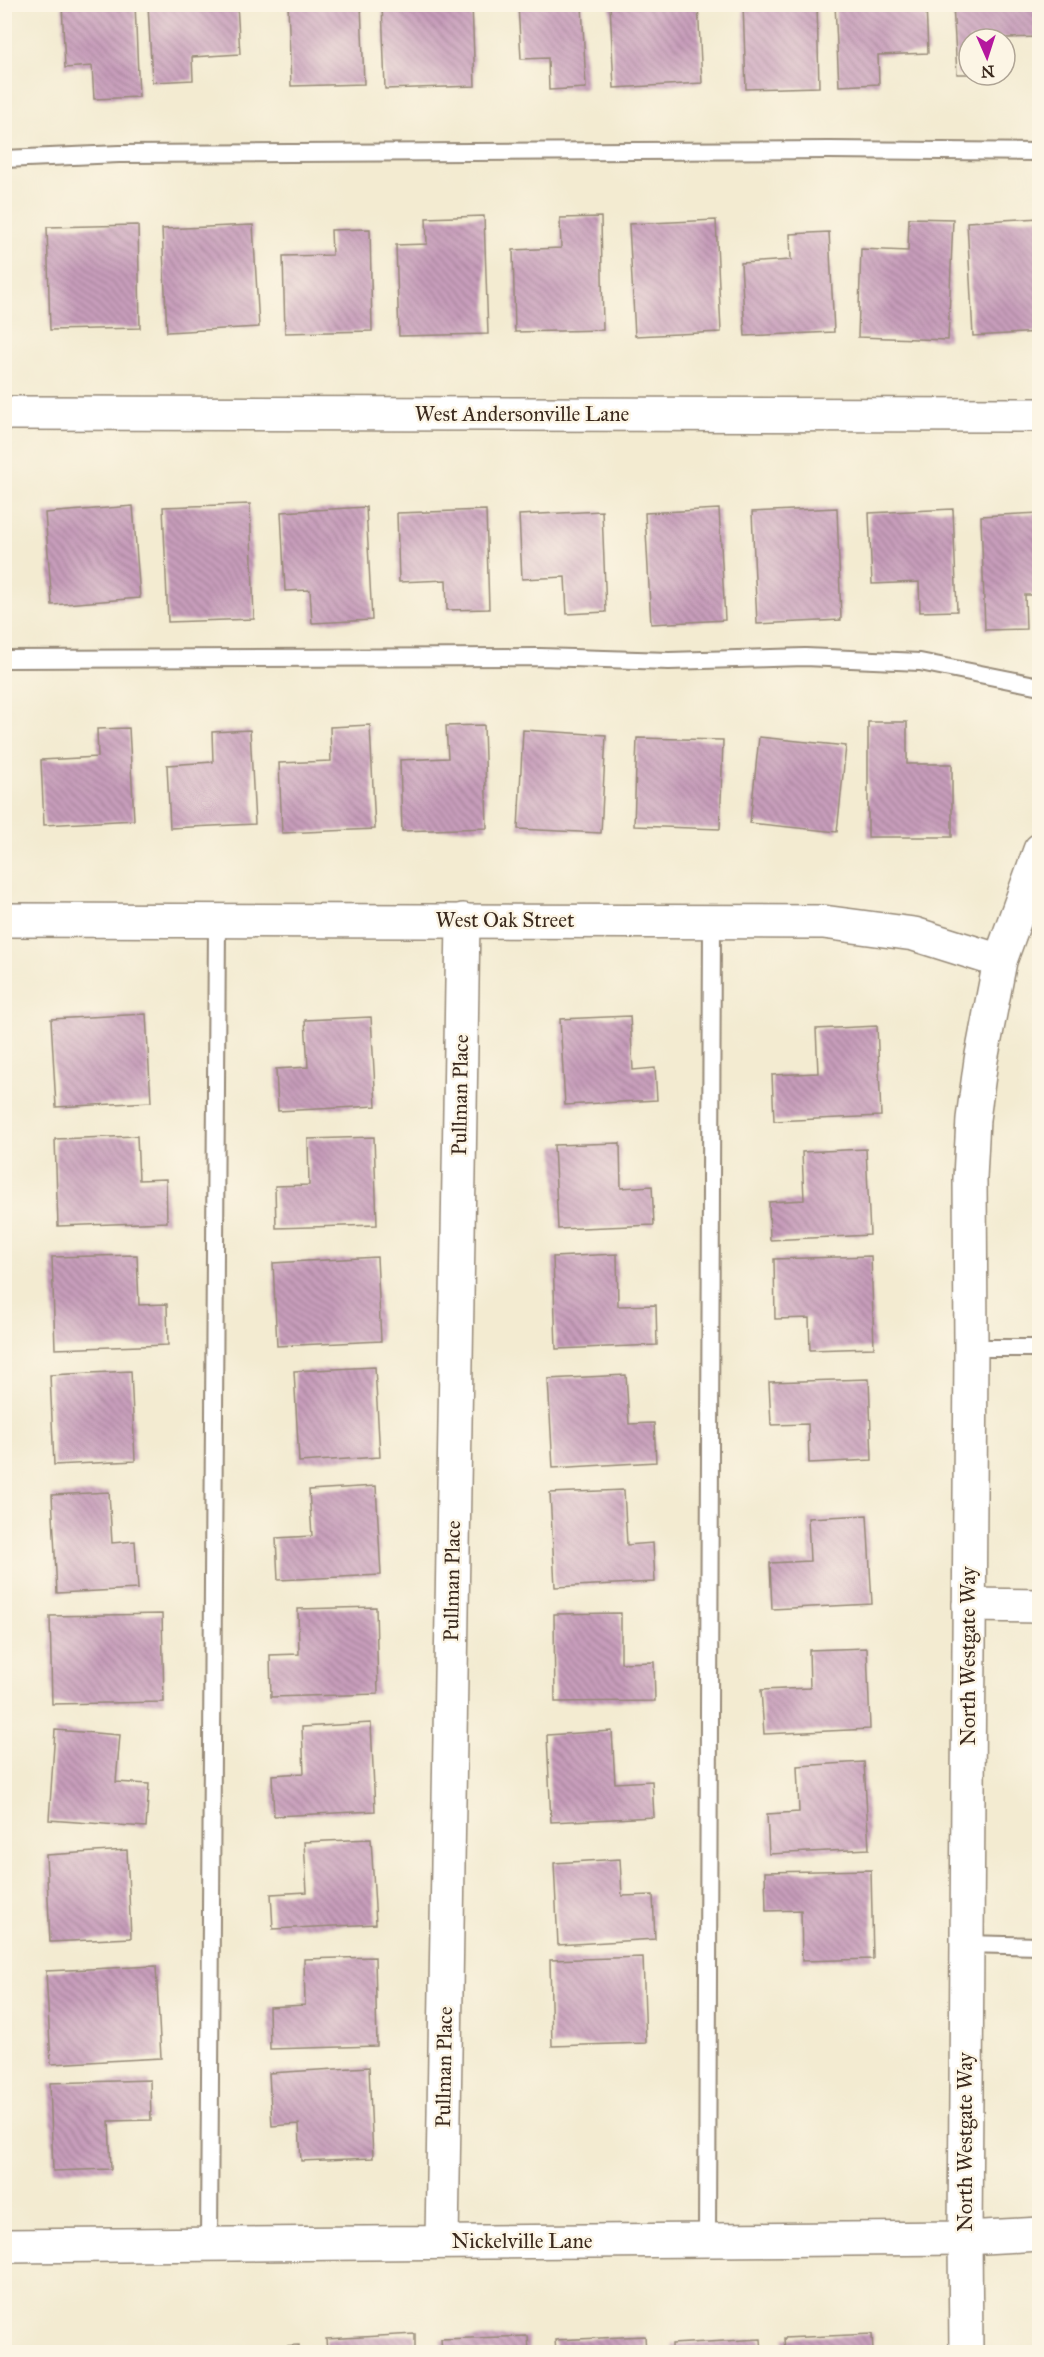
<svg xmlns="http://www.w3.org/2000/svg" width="1044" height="2357" viewBox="0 0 1044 2357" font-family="'IM FELL Great Primer',serif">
<defs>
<pattern id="building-back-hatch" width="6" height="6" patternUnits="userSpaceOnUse" patternTransform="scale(1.5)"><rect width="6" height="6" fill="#c79dbb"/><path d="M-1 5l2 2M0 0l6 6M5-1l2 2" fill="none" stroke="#a38097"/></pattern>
</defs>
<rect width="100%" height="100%" fill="#fcf5e5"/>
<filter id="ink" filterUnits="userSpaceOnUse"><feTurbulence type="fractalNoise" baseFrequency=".0167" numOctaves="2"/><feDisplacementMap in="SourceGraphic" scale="12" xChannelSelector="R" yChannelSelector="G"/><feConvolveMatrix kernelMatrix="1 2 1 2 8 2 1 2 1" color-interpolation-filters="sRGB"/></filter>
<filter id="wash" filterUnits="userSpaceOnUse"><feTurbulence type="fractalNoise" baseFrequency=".008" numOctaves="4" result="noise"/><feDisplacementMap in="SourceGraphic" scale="24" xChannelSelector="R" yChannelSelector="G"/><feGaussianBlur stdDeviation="1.35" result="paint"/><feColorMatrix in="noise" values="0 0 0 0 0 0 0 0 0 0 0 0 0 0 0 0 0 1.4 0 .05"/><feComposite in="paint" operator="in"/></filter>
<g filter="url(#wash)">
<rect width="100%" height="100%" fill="#f3ebd1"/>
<g id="blocks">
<path fill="url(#building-back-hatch)" d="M62,4H135L139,97L94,99L92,66L65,68Z
M148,4H237L240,54L192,57L193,80L152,82Z
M288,4H361L364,84L291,86Z
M382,4H472L475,86L385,89Z
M518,4H582L586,88L549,90L548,58L521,59Z
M610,4H698L702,83L614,88Z
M743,4H817L819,87L746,89Z
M835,4H926L928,53L878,55L879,84L839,86Z
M953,4H1040V37L969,39V74H957Z
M484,216L488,334L399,336L396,245L427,244L426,218Z
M601,217L603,330L515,332L513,250L561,248L560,218Z
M909,218L953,219L948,340L858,337L861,249L908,251Z
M1040,218V332L973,336L967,222Z
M716,220L721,332L635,336L629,224Z
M138,225L140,328L50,330L47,227Z
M253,225L259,327L167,332L162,229Z
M370,229L372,331L285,333L283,256L332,255L331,230Z
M829,232L834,332L745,336L741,263L791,260L790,234Z
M250,504L254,619L168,622L163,507Z
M133,506L140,598L52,605L45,513Z
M366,507L372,620L312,623L310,590L285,591L281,512Z
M837,508L841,620L757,624L752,512Z
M719,509L725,620L651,624L645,513Z
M953,509L957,611L920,612L919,582L872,584L869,513Z
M486,510L489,609L447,610L446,580L399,582L397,513Z
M602,511L606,612L567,614L565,577L522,579L519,515Z
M1040,513V595H1025L1026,629L985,630L981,516Z
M868,722H907V764H952V837H868Z
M370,725L375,829L282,833L279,763L331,761L330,727Z
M484,725L487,828L402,831L400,760L448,758L446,726Z
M129,728L134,820L44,825L41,760L98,757L97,729Z
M250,730L255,824L170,828L167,765L213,762L212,732Z
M523,730L606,735L601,833L518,829Z
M759,737L846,746L837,832L750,823Z
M637,738L723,740L720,829L634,826Z
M146,1014L151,1102L56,1107L51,1019Z
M630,1016L633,1070L655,1068L657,1100L565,1105L560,1019Z
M371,1017L376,1106L278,1111L276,1069L308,1067L305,1020Z
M877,1026L881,1116L774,1121L772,1075L818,1073L816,1029Z
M137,1136L139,1180L166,1179L167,1222L58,1226L55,1139Z
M374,1137L377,1225L276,1228L275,1186L309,1185L308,1139Z
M620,1143L621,1188L652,1186L654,1225L558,1229L554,1145Z
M866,1149L870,1235L770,1240L769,1202L804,1200L802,1152Z
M617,1254L618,1306L656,1305L657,1345L556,1349L553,1257Z
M137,1255L139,1305L167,1304L168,1345L55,1349L52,1257Z
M871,1256L874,1348L810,1350L809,1318L775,1319L774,1259Z
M377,1257L381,1341L277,1346L273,1263Z
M375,1367L380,1457L299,1462L294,1371Z
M131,1371L135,1461L54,1465L50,1375Z
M626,1375L629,1424L654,1423L656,1462L553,1468L548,1379Z
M869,1379L872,1460L809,1463L808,1424L771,1425L769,1382Z
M376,1486L381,1575L278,1580L276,1538L312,1536L309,1490Z
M624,1490L627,1545L653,1543L655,1582L555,1587L550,1493Z
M109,1492L112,1543L135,1541L138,1589L57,1593L52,1495Z
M867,1515L872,1604L772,1609L770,1563L810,1561L808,1518Z
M376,1607L378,1694L271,1697L270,1655L299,1654L298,1609Z
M621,1613V1663L654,1662L655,1701L555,1702L554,1614Z
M162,1614L164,1702L52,1704L50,1616Z
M867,1648L870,1729L764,1734L761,1690L810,1688L809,1650Z
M371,1723L375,1811L274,1816L272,1775L304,1773L302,1727Z
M55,1730L120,1735L116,1782L149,1784L146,1827L49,1820Z
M612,1731L615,1783L652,1781L654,1817L551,1822L547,1735Z
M864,1762L869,1849L769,1854L767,1814L799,1812L797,1766Z
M371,1839L376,1924L273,1929L271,1894L307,1892L304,1842Z
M127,1850L131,1938L50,1942L46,1855Z
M620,1859L622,1896L653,1895L655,1939L558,1945L554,1863Z
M871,1870L873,1959L802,1961L801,1910L766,1911L765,1872Z
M375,1957L377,2046L270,2049L269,2007L305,2005L304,1959Z
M643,1957L646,2043L552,2046L550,1960Z
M156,1966L161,2058L51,2064L46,1971Z
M369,2067L373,2158L301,2161L299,2124L272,2126L269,2073Z
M150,2080L151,2120L109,2121L111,2169L53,2171L50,2083Z
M415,2334V2352H327L326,2339Z
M872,2334L873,2352H785L784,2338Z
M528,2336L529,2352H442L441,2339Z
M645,2336L646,2352H556L555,2340Z
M761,2339L762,2352H672V2344Z
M299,2345V2352H212V2350Z"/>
</g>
</g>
<g filter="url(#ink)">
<use href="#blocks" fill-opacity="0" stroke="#978a78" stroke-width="1.5"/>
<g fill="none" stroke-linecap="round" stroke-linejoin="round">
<g stroke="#978a78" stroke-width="20">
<path id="service" d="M4,159L119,154L829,150L1040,152
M4,659L540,657L669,661L805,657L920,662L1040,686
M971,1348H1040
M966,1944L1040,1946
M707,2240L712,921
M209,2244L217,920"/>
</g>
<g stroke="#978a78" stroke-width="36">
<path id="minor" d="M4,413L1040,415
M969,1605L1040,1606
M442,2241L463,920
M4,2246L965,2238L1040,2234"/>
</g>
<g stroke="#978a78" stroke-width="36">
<path id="tertiary" d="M4,920L823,922L914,934L1000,961
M966,2352L965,2238L971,1348L970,1178L973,1119L981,1060L1000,961L1040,850"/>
</g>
<use href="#service" stroke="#fff" stroke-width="16"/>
<use href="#minor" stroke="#fff" stroke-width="33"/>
<use href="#tertiary" stroke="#fff" stroke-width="33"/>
</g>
</g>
<g text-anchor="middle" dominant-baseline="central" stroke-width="5" stroke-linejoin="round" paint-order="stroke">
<g font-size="21" fill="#3b2a1e" stroke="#fcf5e5">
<text x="522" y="414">West Andersonville Lane</text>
<text x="505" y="920">West Oak Street</text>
<text transform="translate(460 1095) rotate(-89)">Pullman Place</text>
<text transform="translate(452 1581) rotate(-89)">Pullman Place</text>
<text transform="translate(968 1656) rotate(-90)">North Westgate Way</text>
<text transform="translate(444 2067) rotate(-89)">Pullman Place</text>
<text transform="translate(965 2142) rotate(-90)">North Westgate Way</text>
<text x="522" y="2241">Nickelville Lane</text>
</g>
</g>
<rect width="1044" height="2357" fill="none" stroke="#fcf5e5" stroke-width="24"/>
<g transform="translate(987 57) rotate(177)"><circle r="28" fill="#fcf5e5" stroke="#afa495" stroke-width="1.5"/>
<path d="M0-4.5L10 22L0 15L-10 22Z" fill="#b5179e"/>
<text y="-9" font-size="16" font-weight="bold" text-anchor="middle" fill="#3b2a1e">N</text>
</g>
</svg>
